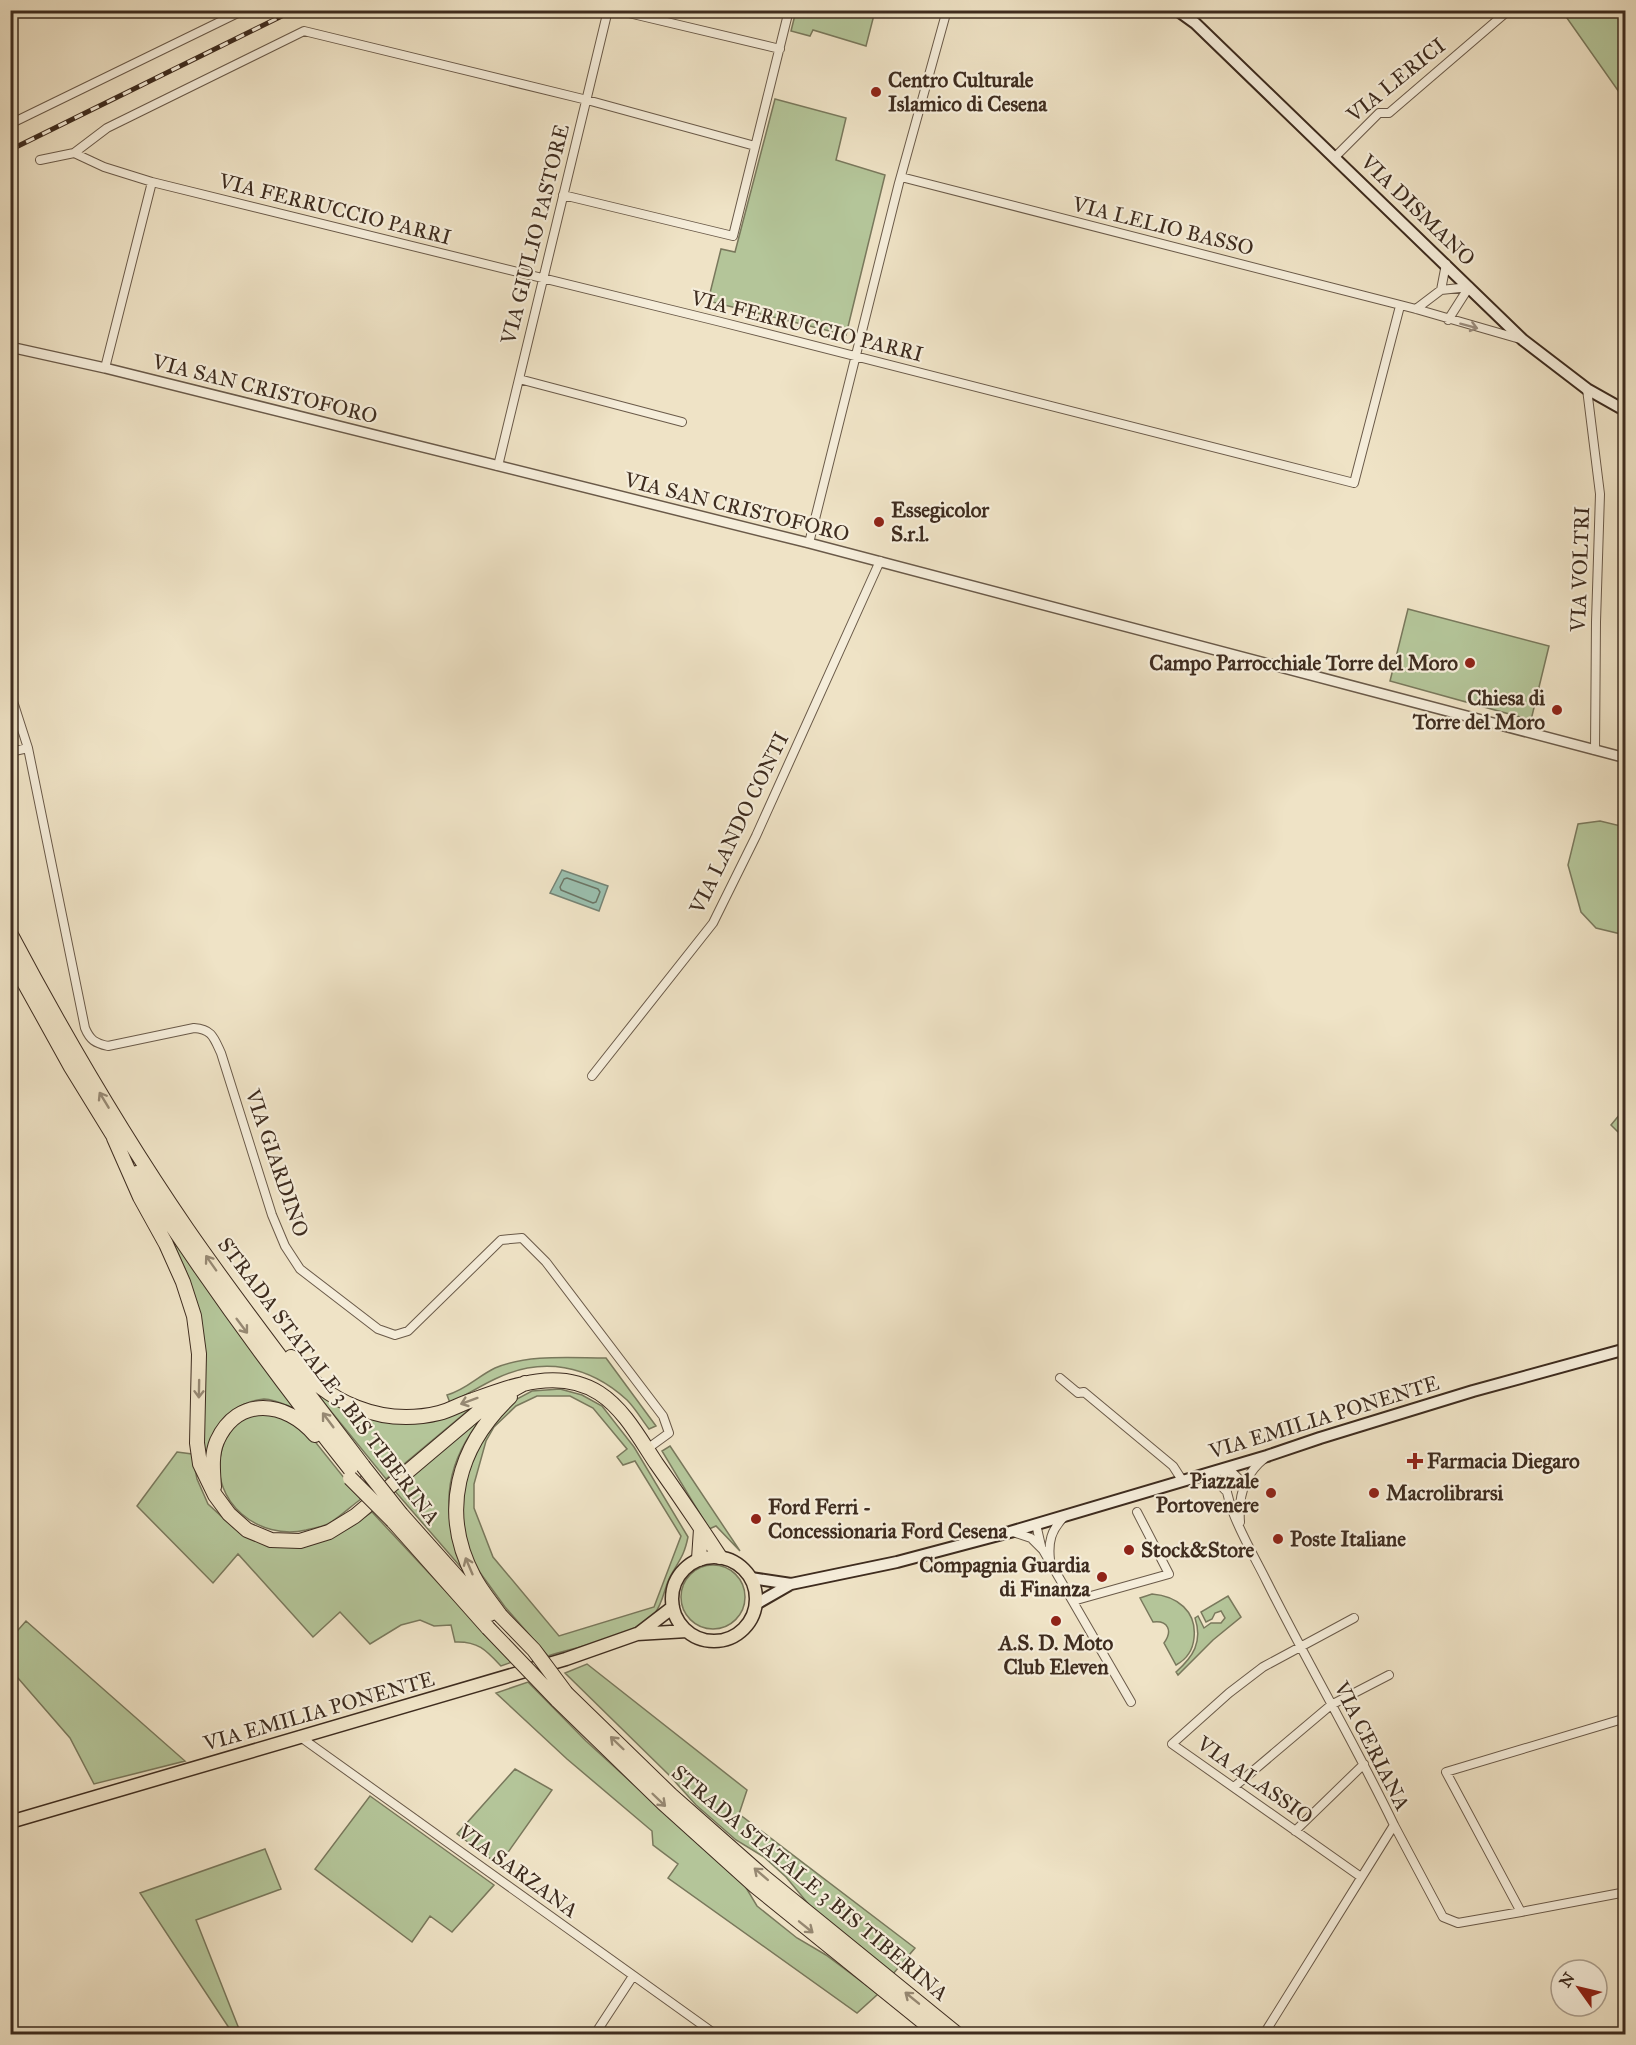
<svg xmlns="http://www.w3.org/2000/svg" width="1636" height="2045" viewBox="0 0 1636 2045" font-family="'IM FELL Great Primer',serif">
<rect width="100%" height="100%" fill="#efe3c6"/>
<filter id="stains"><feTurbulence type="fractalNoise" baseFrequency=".00333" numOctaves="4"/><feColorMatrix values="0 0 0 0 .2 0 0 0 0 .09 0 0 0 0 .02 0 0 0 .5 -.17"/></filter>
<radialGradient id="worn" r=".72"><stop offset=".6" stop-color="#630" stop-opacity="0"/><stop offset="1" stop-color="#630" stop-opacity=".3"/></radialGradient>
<path fill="#b4c599" stroke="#79785c" stroke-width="1.5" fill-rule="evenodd" d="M796,11V10L875,11L866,46L813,30L810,36L791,31Z
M1562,11H1625V118L1619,108L1624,99Z
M775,99L846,118L836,160L885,175L846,335L708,301L721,249L735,252Z
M1408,609L1549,646L1531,720L1390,681Z
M1600,821L1625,827V935L1596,928L1581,912L1568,865L1578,824Z
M1625,1108V1139L1611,1125Z
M178,1245L300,1411C289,1407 276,1399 264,1399C243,1401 225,1413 215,1432C209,1441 210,1453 203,1462L198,1310L185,1269L175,1247Z
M606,1358L656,1426L649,1429C642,1420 635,1408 627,1400C589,1365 542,1356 495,1379C480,1386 465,1396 450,1403L447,1395C466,1390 478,1376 495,1368C529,1354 570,1358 606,1358Z
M308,1383L375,1418L477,1403L386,1479Z
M560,1389L582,1395L602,1406L634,1447L688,1537C684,1556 680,1559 671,1575C664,1587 664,1601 655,1613C638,1635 576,1647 548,1656L505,1607L476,1567L468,1552L461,1518L460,1492L478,1441L515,1400L532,1391ZM537,1396H570L593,1408L627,1449L617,1457L623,1465L635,1461L681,1536L654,1607L559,1636L493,1557L474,1508V1484L486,1441L494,1427L516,1406Z
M496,1404C487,1413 477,1423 471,1433C440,1480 445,1522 465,1572L394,1490Z
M265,1413L284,1416L305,1429L361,1499C350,1507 340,1517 328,1524C322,1527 313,1528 306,1530C259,1541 210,1502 221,1453C224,1438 233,1424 247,1417C252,1415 259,1414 265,1413Z
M670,1446L740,1551L716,1526L709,1529L662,1451Z
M177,1452L192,1454L197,1479L208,1504L233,1527L268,1543L327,1539L350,1527L372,1512L512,1662L501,1666C486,1650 478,1641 455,1642L451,1625L434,1626L420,1620L401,1625L370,1644L340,1612L313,1637L238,1554L213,1583L137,1506Z
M681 1597a32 32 0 1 1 64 0a32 32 0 1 1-64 0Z
M1152,1594C1177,1596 1197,1611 1194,1638C1193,1649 1187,1659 1176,1665L1164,1643C1173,1631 1168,1620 1153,1622L1140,1598Z
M1228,1596L1241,1617L1213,1640L1178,1675L1176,1672C1193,1657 1203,1642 1195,1618L1198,1616L1204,1628L1211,1623H1221L1225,1618L1221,1611L1215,1613L1212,1619L1206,1622L1201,1612Z
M26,1621L185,1761L94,1784L70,1738L11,1670V1638Z
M587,1664L747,1790L739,1814L915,1948L893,1974L810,1906L786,1877L764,1857L736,1840L696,1805L669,1775L565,1673Z
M528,1682L586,1741L745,1886L757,1906L797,1938L826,1955L878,1994L857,2013L668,1878L678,1864L653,1845L652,1831L567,1759L496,1693Z
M515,1769L552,1790L499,1865L457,1834Z
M370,1796L494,1885L452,1932L430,1916L412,1942L315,1869Z
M265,1849L281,1889L196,1920L241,2034H233L140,1893Z"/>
<path fill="#9bbfae" stroke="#768475" stroke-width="1.5" d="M562,870L608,886L599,911L550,893Z"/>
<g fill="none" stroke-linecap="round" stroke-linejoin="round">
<path stroke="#6c7666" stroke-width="1.5" d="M567,878L598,889L600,892L596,902L593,903L561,890L560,887L564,879Z"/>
<g stroke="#6a5a49" stroke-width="10">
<path id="minor" d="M616,10L780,49
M10,98L12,119L10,122
M10,124L244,10
M74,153L104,167L152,182L717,321L1354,483L1400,306
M1335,157L1379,113H1389L1509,10
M40,160L74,153L107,128L304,31L587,100L755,146
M901,177L1416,309L1520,339
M563,195L733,236L789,10
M1441,290L1469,287
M1416,309L1441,290L1446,264
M1448,320L1469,287
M105,368L152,182
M519,379L682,422
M1587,389L1600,494L1596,622L1595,750
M498,466L608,10
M809,543L899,183L947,10
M10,692L28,748L85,1028C90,1040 95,1043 108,1046L194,1028C212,1029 214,1038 221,1053L272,1215L285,1246L300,1269L378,1329L395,1335L408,1331L501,1240L522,1238L546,1262L663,1416L669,1433L647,1449
M10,752L28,748
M592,1076L713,923L756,836L880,561
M1060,1378L1078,1393L1084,1392L1173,1466L1182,1480
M1225,1468C1222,1505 1251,1549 1267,1582C1308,1664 1354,1742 1394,1825L1264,2034
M1228,1468L1238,1478L1242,1487
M1203,1475L1217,1481L1225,1490
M1240,1522C1238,1496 1244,1474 1265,1458
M1036,1524L1041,1546
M1013,1532L1031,1538L1043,1550L1131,1702
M1050,1560C1048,1542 1051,1530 1064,1517
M1073,1601L1169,1574L1137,1512
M1354,1618L1263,1667L1229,1693L1172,1744L1361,1877
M1626,1718L1446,1772L1521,1912L1626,1892
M299,1736L715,2034
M1234,1787L1331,1705L1389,1675
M1394,1825L1443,1917L1458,1923L1521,1912
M1295,1831L1364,1764
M595,2034L633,1976"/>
</g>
<g stroke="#6a5a49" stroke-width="12">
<path id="tertiary" d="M10,347L105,368L809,543L1626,758"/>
</g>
<g stroke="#3e2c1f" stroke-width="14">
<path id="secondary" d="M1177,10L1195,23L1523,340L1587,389L1626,411
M751,1578L791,1584
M756,1604L791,1584L897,1562L1010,1532L1267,1456L1320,1438L1473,1391L1626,1349"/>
</g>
<g stroke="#3e2c1f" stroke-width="15">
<path id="primary" d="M672 1599a42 42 0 1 1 84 0a42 42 0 1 1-84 0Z
M638,1634L673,1607
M10,1822L566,1659L637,1634L687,1631"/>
</g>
<g stroke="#3e2c1f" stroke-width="16">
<path id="trunk" d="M10,933C64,1035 122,1134 187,1229C243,1310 304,1388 363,1466
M10,957L71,1067L119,1145
M114,1138L140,1197L166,1244L183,1282L194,1316L199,1354L197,1443L200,1464L215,1495L229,1514L247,1530L271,1540L300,1541L329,1532L355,1516L477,1413L498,1398L525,1383
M137,1173C204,1277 277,1377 354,1474
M291,1357C326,1403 382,1427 439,1413C451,1410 462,1403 473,1400C514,1385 559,1368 599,1393C624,1409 640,1439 656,1463C678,1494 699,1525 720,1557
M214,1487C213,1472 211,1455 217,1441C238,1395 286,1401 315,1435
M401,1514L490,1614
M393,1521L488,1628
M699,1559L701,1529
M500,1615C492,1603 481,1591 474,1577C439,1512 458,1446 510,1397
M566,1693L671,1795L764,1877L957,2034
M557,1700L663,1803L755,1886L938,2034"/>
</g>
<use href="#minor" stroke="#f5edda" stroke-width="8"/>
<use href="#tertiary" stroke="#f5edda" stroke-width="9"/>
<use href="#secondary" stroke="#f5edda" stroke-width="10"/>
<use href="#primary" stroke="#efe3c6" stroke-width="12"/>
<use href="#trunk" stroke="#efe3c6" stroke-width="14"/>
<g stroke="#3e2c1f" stroke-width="5">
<path id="rail" d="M10,150L294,10"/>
</g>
<use href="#rail" stroke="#f5edda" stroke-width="3" stroke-dasharray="9" stroke-linecap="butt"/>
<g stroke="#3e2c1f" stroke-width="16" stroke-linecap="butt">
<path id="trunk-bridge" d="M363,1466L401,1514
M350,1478L393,1521
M500,1615L534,1650L566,1693
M488,1628L557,1700"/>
</g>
<use href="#trunk-bridge" stroke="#efe3c6" stroke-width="14"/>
</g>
<defs><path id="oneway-shaft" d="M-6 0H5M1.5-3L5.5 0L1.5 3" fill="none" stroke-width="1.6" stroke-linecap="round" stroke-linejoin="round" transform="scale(1.5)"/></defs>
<use stroke="#9a8c7c" href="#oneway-shaft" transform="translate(1469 326) rotate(15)"/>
<g stroke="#968872">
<use href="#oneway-shaft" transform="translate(104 1100) rotate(-121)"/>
<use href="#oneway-shaft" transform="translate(211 1263) rotate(-125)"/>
<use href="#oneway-shaft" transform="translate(242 1326) rotate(53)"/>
<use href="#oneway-shaft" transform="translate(199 1389) rotate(91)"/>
<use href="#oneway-shaft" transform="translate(469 1401) rotate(160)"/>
<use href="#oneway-shaft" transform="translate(328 1420) rotate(-127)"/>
<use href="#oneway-shaft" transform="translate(469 1566) rotate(-113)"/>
<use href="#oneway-shaft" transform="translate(617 1743) rotate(-136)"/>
<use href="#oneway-shaft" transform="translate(659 1800) rotate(44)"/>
<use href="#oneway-shaft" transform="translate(761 1874) rotate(-139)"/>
<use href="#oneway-shaft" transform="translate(806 1927) rotate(39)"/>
<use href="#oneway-shaft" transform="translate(912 1998) rotate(-141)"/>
</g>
<g fill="#8f2418" stroke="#f5edda" stroke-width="2">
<circle cx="876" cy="92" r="6"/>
<circle cx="879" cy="522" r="6"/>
<circle cx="1470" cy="663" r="6"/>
<circle cx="1557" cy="710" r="6"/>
<path d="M1412 1452h6v6h6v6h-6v6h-6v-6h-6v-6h6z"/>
<circle cx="1271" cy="1493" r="6"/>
<circle cx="1374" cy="1493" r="6"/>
<circle cx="756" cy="1519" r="6"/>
<circle cx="1278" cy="1539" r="6"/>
<circle cx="1129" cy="1550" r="6"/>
<circle cx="1102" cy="1577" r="6"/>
<circle cx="1056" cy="1621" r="6"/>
</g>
<g text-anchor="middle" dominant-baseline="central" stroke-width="4.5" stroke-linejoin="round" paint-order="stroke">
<g font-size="21" font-weight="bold" fill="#3e2c1f" stroke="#f5edda" text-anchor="start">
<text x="888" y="80">Centro Culturale<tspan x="888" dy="24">Islamico di Cesena</tspan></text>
<text x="891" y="510">Essegicolor<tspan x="891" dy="24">S.r.l.</tspan></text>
<text x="1458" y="663" text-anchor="end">Campo Parrocchiale Torre del Moro</text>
<text x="1545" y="698" text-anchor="end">Chiesa di<tspan x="1545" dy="24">Torre del Moro</tspan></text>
<text x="1427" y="1461">Farmacia Diegaro</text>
<text x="1259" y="1481" text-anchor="end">Piazzale<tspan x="1259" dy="24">Portovenere</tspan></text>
<text x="1386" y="1493">Macrolibrarsi</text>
<text x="768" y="1507">Ford Ferri -<tspan x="768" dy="24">Concessionaria Ford Cesena</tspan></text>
<text x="1290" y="1539">Poste Italiane</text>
<text x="1141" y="1550">Stock&amp;Store</text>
<text x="1090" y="1565" text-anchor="end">Compagnia Guardia<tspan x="1090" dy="24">di Finanza</tspan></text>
<text x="1056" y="1643" text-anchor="middle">A.S. D. Moto<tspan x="1056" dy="24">Club Eleven</tspan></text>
</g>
<g font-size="21" fill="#3e2c1f" stroke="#f5edda">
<text transform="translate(1396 80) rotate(-39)">VIA LERICI</text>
<text transform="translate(335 209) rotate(14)">VIA FERRUCCIO PARRI</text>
<text transform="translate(1418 210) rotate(44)">VIA DISMANO</text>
<text transform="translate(1163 226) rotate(14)">VIA LELIO BASSO</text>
<text transform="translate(535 234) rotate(-76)">VIA GIULIO PASTORE</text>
<text transform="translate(807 326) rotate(14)">VIA FERRUCCIO PARRI</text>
<text transform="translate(265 389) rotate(14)">VIA SAN CRISTOFORO</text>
<text transform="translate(737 507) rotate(14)">VIA SAN CRISTOFORO</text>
<text transform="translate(1580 569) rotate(-88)">VIA VOLTRI</text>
<text transform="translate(739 823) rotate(-64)">VIA LANDO CONTI</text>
<text transform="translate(277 1163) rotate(71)">VIA GIARDINO</text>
<text transform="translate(329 1381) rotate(53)">STRADA STATALE 3 BIS TIBERINA</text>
<text transform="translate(1324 1417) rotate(-17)">VIA EMILIA PONENTE</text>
<text transform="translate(319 1711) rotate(-16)">VIA EMILIA PONENTE</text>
<text transform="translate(1372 1746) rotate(63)">VIA CERIANA</text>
<text transform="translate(1255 1780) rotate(35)">VIA ALASSIO</text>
<text transform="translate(518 1871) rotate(36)">VIA SARZANA</text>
<text transform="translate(810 1883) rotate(40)">STRADA STATALE 3 BIS TIBERINA</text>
</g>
</g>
<rect width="1636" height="2045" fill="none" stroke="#efe3c6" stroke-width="36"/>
<rect x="12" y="12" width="1612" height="2021" fill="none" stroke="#3e2c1f" stroke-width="3"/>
<rect x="18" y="18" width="1600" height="2009" fill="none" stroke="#3e2c1f" stroke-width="1.5"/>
<g transform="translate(1579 1988) rotate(304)"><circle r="28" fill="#f5edda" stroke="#aca08f" stroke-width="1.5"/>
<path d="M0-4.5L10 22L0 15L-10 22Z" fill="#8f2418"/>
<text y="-9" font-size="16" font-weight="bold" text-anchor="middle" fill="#3e2c1f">N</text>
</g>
<rect width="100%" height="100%" filter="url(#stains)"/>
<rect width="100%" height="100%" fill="url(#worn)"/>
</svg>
